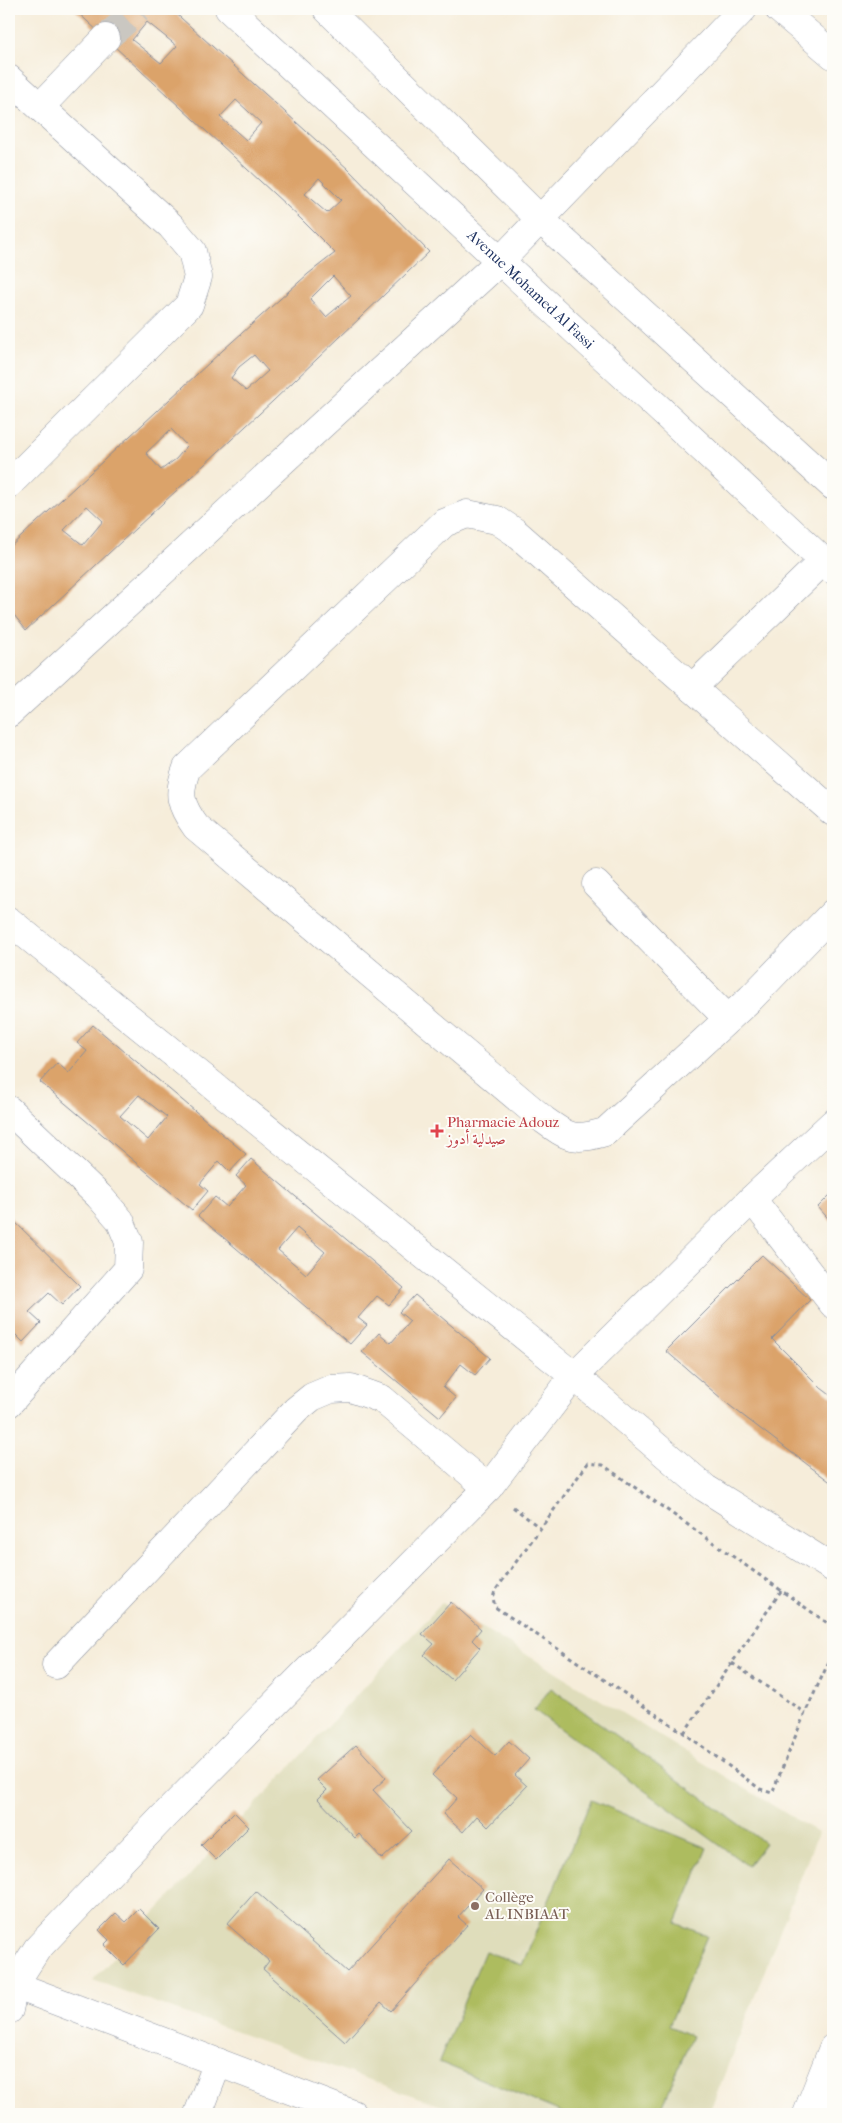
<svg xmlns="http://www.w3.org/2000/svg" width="842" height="2123" viewBox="0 0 842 2123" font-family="'IM FELL French Canon',Amiri,serif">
<rect width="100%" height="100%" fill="#fdfcf7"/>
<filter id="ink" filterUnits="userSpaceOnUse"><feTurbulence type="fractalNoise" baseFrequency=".02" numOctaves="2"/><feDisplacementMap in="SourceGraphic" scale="10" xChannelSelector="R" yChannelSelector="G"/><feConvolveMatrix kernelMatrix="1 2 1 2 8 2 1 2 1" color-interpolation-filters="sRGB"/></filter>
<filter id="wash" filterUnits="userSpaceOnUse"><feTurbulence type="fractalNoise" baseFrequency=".0096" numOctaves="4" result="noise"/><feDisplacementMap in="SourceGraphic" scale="20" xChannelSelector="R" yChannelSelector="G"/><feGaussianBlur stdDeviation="1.12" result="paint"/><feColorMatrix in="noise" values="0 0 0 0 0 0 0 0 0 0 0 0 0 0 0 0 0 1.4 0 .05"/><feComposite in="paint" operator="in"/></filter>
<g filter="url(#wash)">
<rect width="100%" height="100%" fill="#f6edda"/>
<path fill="#dfddbb" d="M442,1603L818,1833L709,2114H464L93,1980Z"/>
<path fill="#adbc5e" stroke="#64765e" d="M551,1688L765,1843L748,1866L534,1710Z
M591,1800L707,1848L676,1923L707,1936L669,2026L692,2036L659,2114H566L439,2062L485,1951L522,1965Z"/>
<g id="blocks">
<path fill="#dba36b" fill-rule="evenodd" d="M74,9H171L348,169L429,252L273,401L26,630L14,615L9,618V548L223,350L308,274L335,253L300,218ZM147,22L177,46L161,63L132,40ZM236,100L261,123L246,140L220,117ZM319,178L341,200L327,213L305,194ZM333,276L351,296L326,317L310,299ZM254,355L268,371L246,391L231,378L239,367ZM171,429L187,446L176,459L161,470L146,453ZM87,506L103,521L83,545L64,530Z
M93,1025L246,1154L230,1172L219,1161L200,1184L208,1191L192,1210L40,1082L57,1063L69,1073L87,1051L77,1043ZM139,1095L167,1117L148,1140L120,1116Z
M251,1159L404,1288L389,1305L377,1296L358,1318L367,1325L350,1344L198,1216L215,1197L227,1207L246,1185L236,1176ZM297,1228L325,1252L306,1274L278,1250Z
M833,1192V1224L818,1207Z
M9,1216L80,1286L62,1305L49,1293L29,1312L41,1323L23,1342L9,1328Z
M762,1255L810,1300L772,1339L821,1388L833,1397V1484L729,1405L666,1351Z
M415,1295L490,1358L475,1375L461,1364L443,1387L456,1398L440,1417L362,1352L379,1333L391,1343L410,1321L399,1312Z
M451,1602L481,1629L472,1640L480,1648L452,1680L424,1655L434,1644L422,1634Z
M471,1734L495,1756L509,1741L529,1759L515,1775L527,1786L488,1827L477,1816L463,1832L443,1814L457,1798L432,1775Z
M356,1745L386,1778L373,1790L412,1831L382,1859L359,1834L355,1838L318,1799L327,1790L317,1780Z
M234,1812L249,1827L216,1860L201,1845Z
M449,1859L483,1889L458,1917L467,1925L391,2011L381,2002L345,2042L263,1969L269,1961L227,1924L256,1891L347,1972Z
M139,1909L159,1929L124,1965L104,1945L109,1940L99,1930L116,1913L126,1922Z"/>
</g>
</g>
<g filter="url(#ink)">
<use href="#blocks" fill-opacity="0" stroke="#888e9c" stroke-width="1"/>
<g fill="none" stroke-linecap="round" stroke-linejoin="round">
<path stroke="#cac7c1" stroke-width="28" stroke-dasharray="28 14" stroke-linecap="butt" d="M106,38L139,9"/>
<g stroke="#888e9c" stroke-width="29">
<g id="minor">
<path id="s1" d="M229,9L833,570"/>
<path d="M327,9L541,220L833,486"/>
<path d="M779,9L833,55"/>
<path d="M9,79L171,226L192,251L198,277L189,305L9,484"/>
<path d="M40,107L106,38"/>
<path d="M692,688L823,561"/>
<path d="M9,713L500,261L743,9"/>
<path d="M833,812L515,532L497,520L467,514L444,523L187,768C177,794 180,805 196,827L544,1120C569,1138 574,1141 605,1132L751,998L833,913"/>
<path d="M596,884L728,1019"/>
<path d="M9,921L574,1376L705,1488L833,1568"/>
<path d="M9,1110L99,1196L120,1220L129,1242L128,1269L9,1403"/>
<path d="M752,1199L833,1304"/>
<path d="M56,1665L296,1410L312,1397L331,1389L351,1388L382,1399L488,1488"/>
<path d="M9,1983L353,2114"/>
<path d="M9,2010L14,1985L37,1949L163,1817L488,1488L574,1376L752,1199L833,1123"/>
<path d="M811,2103L833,2112"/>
<path d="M198,2114L218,2062"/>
<path d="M807,2114L833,2048"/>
</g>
</g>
<path stroke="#888e9c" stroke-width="3" stroke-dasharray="4 4" stroke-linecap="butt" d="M513,1507L540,1528
M833,1627L603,1465L588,1463L495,1591L493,1598L495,1607L684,1733L760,1789L772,1793L805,1713L833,1653
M732,1663L805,1713
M684,1733L781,1591"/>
<use href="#minor" stroke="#fff" stroke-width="28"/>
</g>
</g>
<path fill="#e0444e" stroke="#fdfcf7" stroke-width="2" d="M434.5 1123.5h5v5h5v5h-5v5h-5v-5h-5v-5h5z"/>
<circle fill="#8d6e63" stroke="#fdfcf7" stroke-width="2" cx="475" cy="1906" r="5"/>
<g text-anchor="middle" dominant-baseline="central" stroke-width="4" stroke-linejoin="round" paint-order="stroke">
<g font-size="15" fill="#1b2f5e" stroke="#fdfcf7">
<text stroke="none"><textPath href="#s1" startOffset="412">Avenue Mohamed Al Fassi</textPath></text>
</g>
<g font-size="15" fill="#be3a42" stroke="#fdfcf7" text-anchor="start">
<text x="447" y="1122">Pharmacie Adouz<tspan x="447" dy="17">صيدلية أدوز</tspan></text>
</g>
<g font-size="15" fill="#785e54" stroke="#fdfcf7" text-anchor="start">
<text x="485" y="1897">Collège<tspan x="485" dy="17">AL INBIAAT</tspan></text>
</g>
</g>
<rect width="842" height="2123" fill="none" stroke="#fdfcf7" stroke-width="30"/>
</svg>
